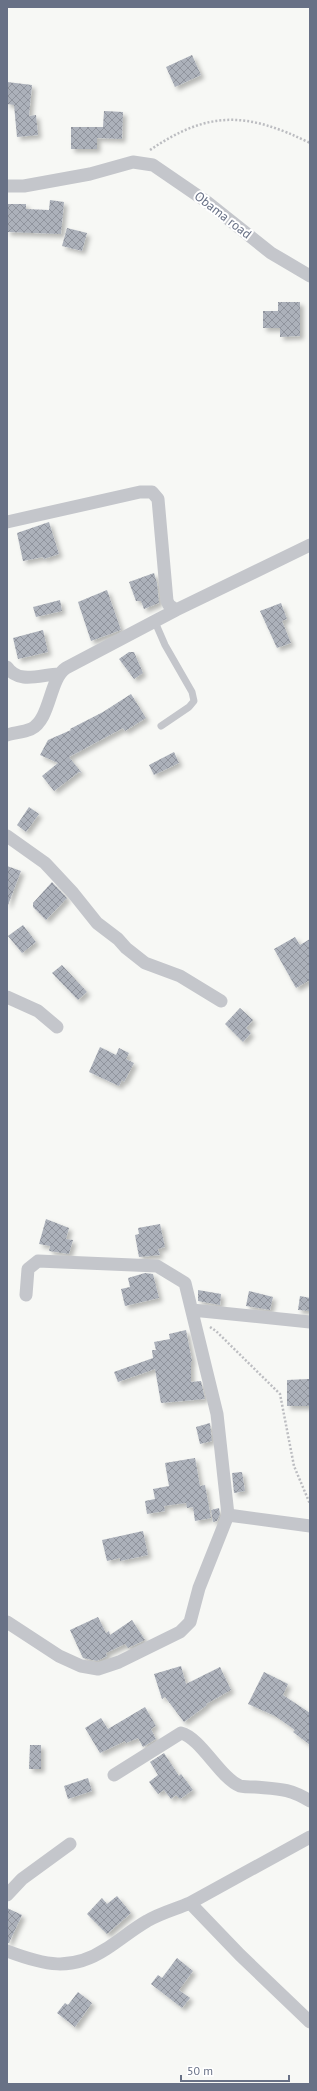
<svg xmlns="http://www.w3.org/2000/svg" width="317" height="2091" viewBox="0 0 317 2091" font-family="'PT Sans',sans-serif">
<defs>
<pattern id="building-cross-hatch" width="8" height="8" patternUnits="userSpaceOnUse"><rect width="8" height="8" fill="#acb1ba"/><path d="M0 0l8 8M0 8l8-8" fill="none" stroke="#90949d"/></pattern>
<filter id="shadow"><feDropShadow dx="3.5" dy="3.5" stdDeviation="2" flood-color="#0004"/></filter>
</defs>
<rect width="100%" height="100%" fill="#f7f8f5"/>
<path fill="url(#building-cross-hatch)" filter="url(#shadow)" d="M192,55L201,75L175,87L166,67Z
M7,82L32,85L29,116L36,115L38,135L17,137L14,105L7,104Z
M104,111L123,112L122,139L97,138V149H71V127H103Z
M50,200L64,202L61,234L7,232V204H26V209L49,210Z
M67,228L87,233L82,251L62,246Z
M278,302H300V336L280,337V328H263V311H278Z
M49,522L59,554L44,559L43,557L23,561L17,533Z
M154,573L157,583L159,603L144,609L141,601H136L129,582Z
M107,590L121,630L91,641L78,602Z
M60,600L62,611L36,617L33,607Z
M281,603L287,619L282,621L291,643L277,648L260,611Z
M43,630L48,652L18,659L13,638Z
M129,652H134L143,673L134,679L119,659Z
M131,694L146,718L125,731L123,728L69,757L82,773L79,772L54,791L42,776L58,763L40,755L48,740L71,730L70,729L103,712Z
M174,752L179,763L154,775L149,765Z
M29,807L39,814L26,832L17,825Z
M7,866L21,871L8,905H7Z
M52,882L67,898L46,920L33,907V903Z
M23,925L36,942L22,953L8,936Z
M295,937L300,945L310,939V980L296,988L274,949Z
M62,965L87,992L78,1000L52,973Z
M240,1008L253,1020L246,1028L251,1033L243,1042L225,1024Z
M100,1047L116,1055L119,1048L129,1053L126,1059L134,1063L124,1082L122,1080L119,1086L89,1072Z
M46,1219L69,1228L66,1239L73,1240L69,1254L49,1251L50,1246L39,1244Z
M160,1224L165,1247L158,1249L160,1255L139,1257L135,1235L139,1234L138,1228Z
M145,1273L153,1274L159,1298L125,1306L121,1289L130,1287L128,1278Z
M198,1290L221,1294L220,1305L198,1301Z
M249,1291L273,1297L270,1310L246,1306Z
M300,1296L310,1298V1311L298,1310Z
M186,1330L192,1361L191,1362V1382L201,1381L205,1399L161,1403L155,1369L118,1382L114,1372L153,1358L152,1350H156L154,1342L170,1339L169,1334Z
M309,1379V1406H287V1380Z
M210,1423L212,1441L200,1444L196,1427Z
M195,1458L200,1486L205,1485L211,1518L195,1521L193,1507L187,1508L186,1503L164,1506L165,1511L147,1514L145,1501L155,1499L153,1489L169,1486L165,1463Z
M242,1472L245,1491L234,1493L232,1473Z
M219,1508L220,1514L217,1521L213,1522L211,1510Z
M143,1531L148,1555L120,1561V1558L107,1561L102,1540Z
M98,1617L106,1633L109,1631L110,1635L132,1620L145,1640L128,1648L125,1644L106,1653L107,1656L97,1661L83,1658L70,1630Z
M181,1666L186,1684L220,1667L231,1690L206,1704L207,1705L184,1722L165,1697L162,1699L154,1674Z
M264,1672L288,1684L283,1695L310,1713V1745L293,1732L295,1730L275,1716L248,1704Z
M145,1707L156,1726L151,1729L156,1739L143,1747L138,1738L126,1743L125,1741L100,1753L85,1728L101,1718L108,1729Z
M30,1745H41V1769H29Z
M164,1753L179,1776L181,1774L193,1790L180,1799L176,1795L171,1799L164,1790L158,1794L149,1782L158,1775L150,1762Z
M88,1778L92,1791L68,1799L64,1786Z
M117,1896L131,1913L107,1934L87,1914L102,1898L107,1904Z
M7,1908L22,1915L9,1943H7Z
M177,1958L193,1971L179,1990L190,1998L182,2008L151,1984L158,1975L162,1978Z
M78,1992L92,2003L75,2027L57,2013L65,2003L68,2005Z"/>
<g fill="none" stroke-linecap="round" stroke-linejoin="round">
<path stroke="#bcbdc1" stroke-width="2.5" stroke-dasharray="2 2" stroke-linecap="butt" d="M150,150C209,110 247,112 310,143
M210,1327L216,1331L280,1394L294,1466L310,1504"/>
<path stroke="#c4c6cb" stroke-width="7" d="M155,622L165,645L192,692L194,701L189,707L161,726"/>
<path stroke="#c4c6cb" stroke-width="13" d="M7,186H24L90,174L133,162L153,165L207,202L271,253L310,276
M7,522L140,492H152L158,499L167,601L169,605L176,610
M7,667C19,685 42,674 59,674
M7,735C14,733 24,732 31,729C51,719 49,679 66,668L176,610L310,545
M7,836L45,863L73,893L97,923L118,939L126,948L145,963L180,976L221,1001
M7,997L38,1011L57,1027
M26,1295L28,1269L38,1261L157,1266L185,1283L217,1414L228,1515L310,1526
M192,1310L310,1322
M7,1622L59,1656L81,1666L98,1669L119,1662L180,1632L190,1622L199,1588L228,1515
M114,1775L181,1733C201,1738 220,1778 240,1786C244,1787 251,1787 255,1787C278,1789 289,1788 310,1801
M7,1895L22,1879L70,1844
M190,1903L310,1837
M7,1951C44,1965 71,1972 106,1949C120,1940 133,1929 147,1921C160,1913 176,1909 190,1903L240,1955L310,2022"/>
</g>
<g text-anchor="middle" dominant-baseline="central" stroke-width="4" stroke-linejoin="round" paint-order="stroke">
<g font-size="13" fill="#687186" stroke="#fff">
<text transform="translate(223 215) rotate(38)">Obama road</text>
</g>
</g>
<rect width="317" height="2091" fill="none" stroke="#687186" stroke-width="16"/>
<path d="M181 2075v6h108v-6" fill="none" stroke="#687186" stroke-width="2"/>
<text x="187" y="2075" font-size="12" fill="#687186" stroke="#ffffff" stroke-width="3" paint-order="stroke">50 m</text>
</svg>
